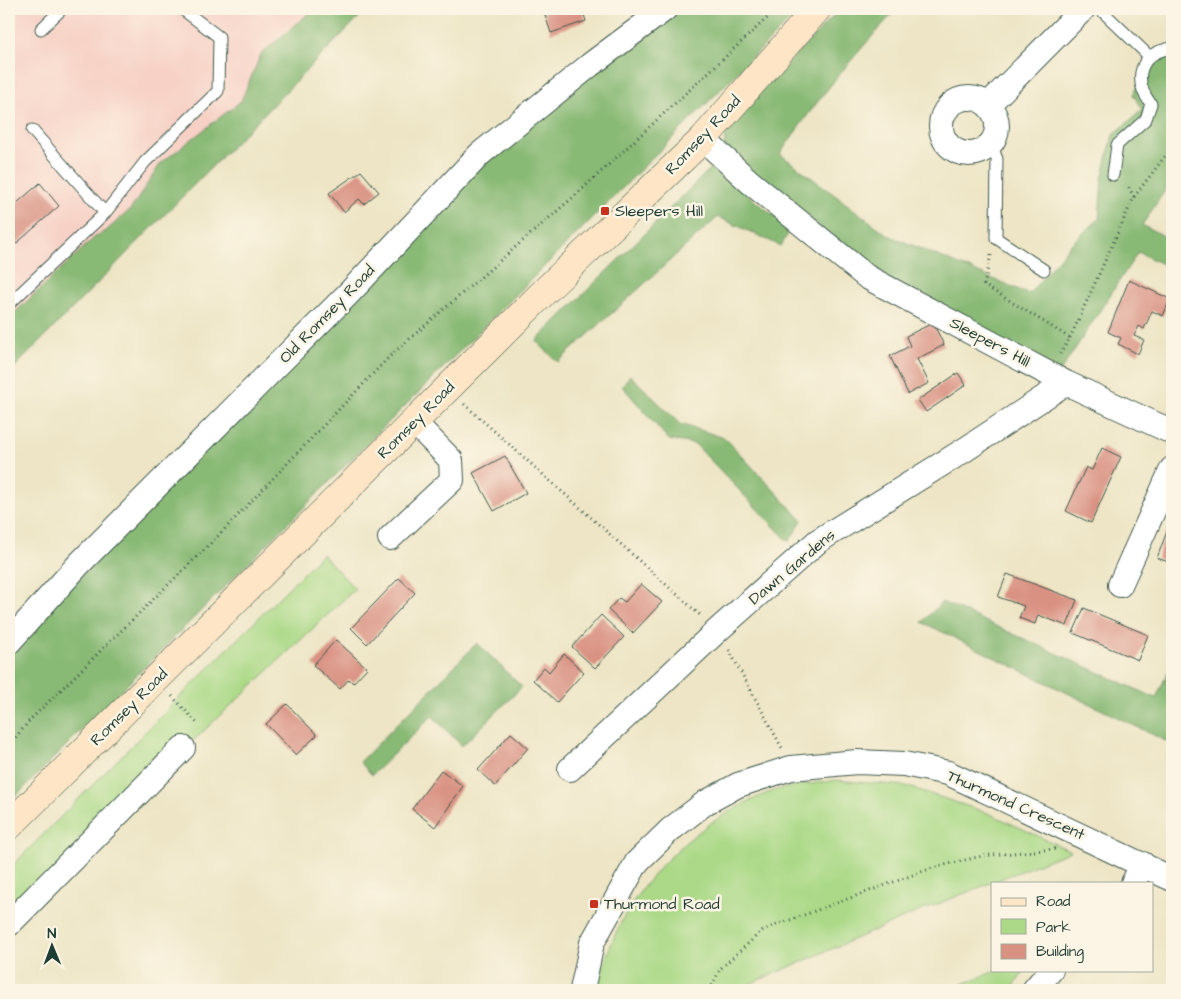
<svg xmlns="http://www.w3.org/2000/svg" width="1181" height="999" viewBox="0 0 1181 999" font-family="'Architects Daughter',sans-serif">
<rect width="100%" height="100%" fill="#fcf5e5"/>
<filter id="ink" filterUnits="userSpaceOnUse"><feTurbulence type="fractalNoise" baseFrequency=".02" numOctaves="2"/><feDisplacementMap in="SourceGraphic" scale="10" xChannelSelector="R" yChannelSelector="G"/><feConvolveMatrix kernelMatrix="1 2 1 2 8 2 1 2 1" color-interpolation-filters="sRGB"/></filter>
<filter id="wash" filterUnits="userSpaceOnUse"><feTurbulence type="fractalNoise" baseFrequency=".0096" numOctaves="4" result="noise"/><feDisplacementMap in="SourceGraphic" scale="20" xChannelSelector="R" yChannelSelector="G"/><feGaussianBlur stdDeviation="1.12" result="paint"/><feColorMatrix in="noise" values="0 0 0 0 0 0 0 0 0 0 0 0 0 0 0 0 0 1.4 0 .05"/><feComposite in="paint" operator="in"/></filter>
<g filter="url(#wash)">
<rect width="100%" height="100%" fill="#ede5c5"/>
<path fill="#f7d1c6" d="M9,9H367L9,373Z"/>
<path fill="#abd987" stroke="#658b5e" d="M322,554L355,589L193,741L9,929V869Z
M836,780L906,786L988,813L1071,851L920,911L736,990H595C604,964 612,937 626,913C658,860 708,817 765,794C787,785 814,784 836,780Z
M998,970H1025L1011,990H961L960,985Z"/>
<path fill="#88b974" stroke="#547b54" d="M314,9H367L9,373V318L96,236L107,230L131,209L161,163L241,101L261,54Z
M675,9H781L793,17L9,803V655L45,613L500,144Z
M840,9H897C854,55 815,102 780,154L888,235L1029,294L1070,245L1099,219L1102,179L1113,135L1142,110L1133,94L1155,60L1172,55V180L1142,225L1172,240V269L1138,252L1060,372L892,284L723,150L728,126Z
M716,163L756,202L791,228L781,246L718,217L558,362L536,341Z
M630,375L680,424L725,438L802,520L789,542L695,444L669,440L622,386Z
M942,602L1156,698L1172,663V744L922,622Z
M477,643L522,687L462,746L432,716L372,775L360,762Z"/>
<g id="blocks">
<path fill="#d99182" d="M543,9H582L586,21L551,33Z
M361,171L379,192L364,204L359,199L344,212L329,193Z
M40,183L59,206L9,250V210Z
M1129,280L1170,299L1163,316L1152,311L1144,329L1139,326L1134,336L1144,340L1138,354L1118,344L1121,338L1108,332Z
M933,323L944,345L917,359L929,383L908,394L890,356L910,346L906,336Z
M958,373L966,385L926,412L918,400Z
M1102,448L1121,457L1091,523L1066,511L1086,467L1092,470Z
M505,456L526,493L494,511L473,473Z
M1172,518V563L1157,558Z
M1007,574L1077,600L1067,626L1038,615L1035,624L1019,618L1024,606L998,597Z
M399,578L415,593L367,644L351,628Z
M641,584L662,602L633,633L608,610L619,598L625,602Z
M1084,608L1148,635L1138,660L1073,633Z
M601,615L624,637L595,668L572,647Z
M336,640L367,668L353,683L349,679L340,689L313,665Z
M564,654L584,672L557,702L533,680L544,667L549,672Z
M287,704L317,735L296,755L266,724Z
M511,733L528,748L495,786L478,770Z
M441,770L463,786L435,827L412,809Z"/>
</g>
</g>
<g filter="url(#ink)">
<use href="#blocks" fill-opacity="0" stroke="#3e564a" stroke-width="1"/>
<g fill="none" stroke-linecap="round" stroke-linejoin="round">
<g stroke="#3e564a" stroke-width="13">
<path id="service" d="M1100,9L1150,57
M41,29L62,9
M32,130L105,213
M991,144L997,159L996,238L1044,270
M1113,175L1117,145L1146,119L1151,104C1132,79 1139,53 1172,48
M9,304L105,213L145,162L218,91L219,37L182,9"/>
</g>
<g stroke="#3e564a" stroke-width="26">
<path id="minor" d="M941 126a28 28 0 1 1 56 0a28 28 0 1 1-56 0Z
M988,105L1083,9
M703,139L750,182L867,277L1066,383L1172,432
M390,538L452,480L451,460L414,422
M1120,585L1172,469
M9,642L79,564L350,292L480,154L590,65L665,9
M570,769L718,630L818,541L966,449L1066,383
M1133,883L1143,864
M9,924L183,748
M582,990L592,943L637,862L670,830L705,803L738,785L791,768L857,762L904,764L948,773L1172,879
M1034,990L1051,970"/>
</g>
<g stroke="#3e564a" stroke-width="29">
<path id="secondary" d="M9,826L546,290L703,139L817,9"/>
</g>
<path stroke="#3e564a" stroke-width="3" stroke-dasharray="1 4" stroke-linecap="butt" d="M1134,197L1172,147
M991,255L984,285L1070,338L1060,354
M1070,338L1134,197L1127,184
M464,404L700,615
M729,650L782,748
M172,696L198,724
M9,745L31,719L219,535L390,356L579,192L777,9
M710,990L720,969L763,930L932,868L982,856L1055,849"/>
<use href="#service" stroke="#fff" stroke-width="11"/>
<use href="#minor" stroke="#fff" stroke-width="24"/>
<use href="#secondary" stroke="#fde5c5" stroke-width="28"/>
</g>
</g>
<g fill="#c8321e" stroke="#fcf5e5" stroke-width="2">
<rect x="600" y="206" width="10" height="10" rx="2.5"/>
<rect x="589" y="899" width="10" height="10" rx="2.5"/>
</g>
<g text-anchor="middle" dominant-baseline="central" stroke-width="5" stroke-linejoin="round" paint-order="stroke">
<g font-size="16" fill="#1f3d34" stroke="#fcf5e5">
<text transform="translate(703 135) rotate(-47)">Romsey Road</text>
<text transform="translate(327 314) rotate(-46)">Old Romsey Road</text>
<text transform="translate(990 342) rotate(28)">Sleepers Hill</text>
<text transform="translate(416 420) rotate(-45)">Romsey Road</text>
<text transform="translate(792 567) rotate(-40)">Dawn Gardens</text>
<text transform="translate(129 707) rotate(-45)">Romsey Road</text>
<text transform="translate(1016 805) rotate(24)">Thurmond Crescent</text>
</g>
<g font-size="16" fill="#1f3d34" stroke="#fcf5e5" text-anchor="start">
<text x="615" y="211">Sleepers Hill</text>
<text x="604" y="904">Thurmond Road</text>
</g>
</g>
<rect width="1181" height="999" fill="none" stroke="#fcf5e5" stroke-width="30"/>
<rect x="991" y="882" width="162" height="90" fill="#fcf5e5" stroke="#a4ab9e"/>
<rect x="1001" y="898" width="25" height="8" fill="#fde5c5" stroke="#a4ab9e"/>
<text x="1036" y="906" font-size="15" fill="#1f3d34">Road</text>
<rect x="1001" y="919" width="25" height="15" fill="#abd987" stroke="#a4ab9e"/>
<text x="1036" y="932" font-size="15" fill="#1f3d34">Park</text>
<rect x="1001" y="944" width="25" height="15" fill="#d99182" stroke="#a4ab9e"/>
<text x="1036" y="956" font-size="15" fill="#1f3d34">Building</text>
<g transform="translate(52 946) rotate(359)" stroke="#fcf5e5" stroke-width="4" paint-order="stroke">
<path d="M0-4L9 19L0 12L-9 19Z" fill="#1f3d34"/>
<text y="-8" font-size="14" font-weight="bold" text-anchor="middle" fill="#1f3d34">N</text>
</g>
</svg>
